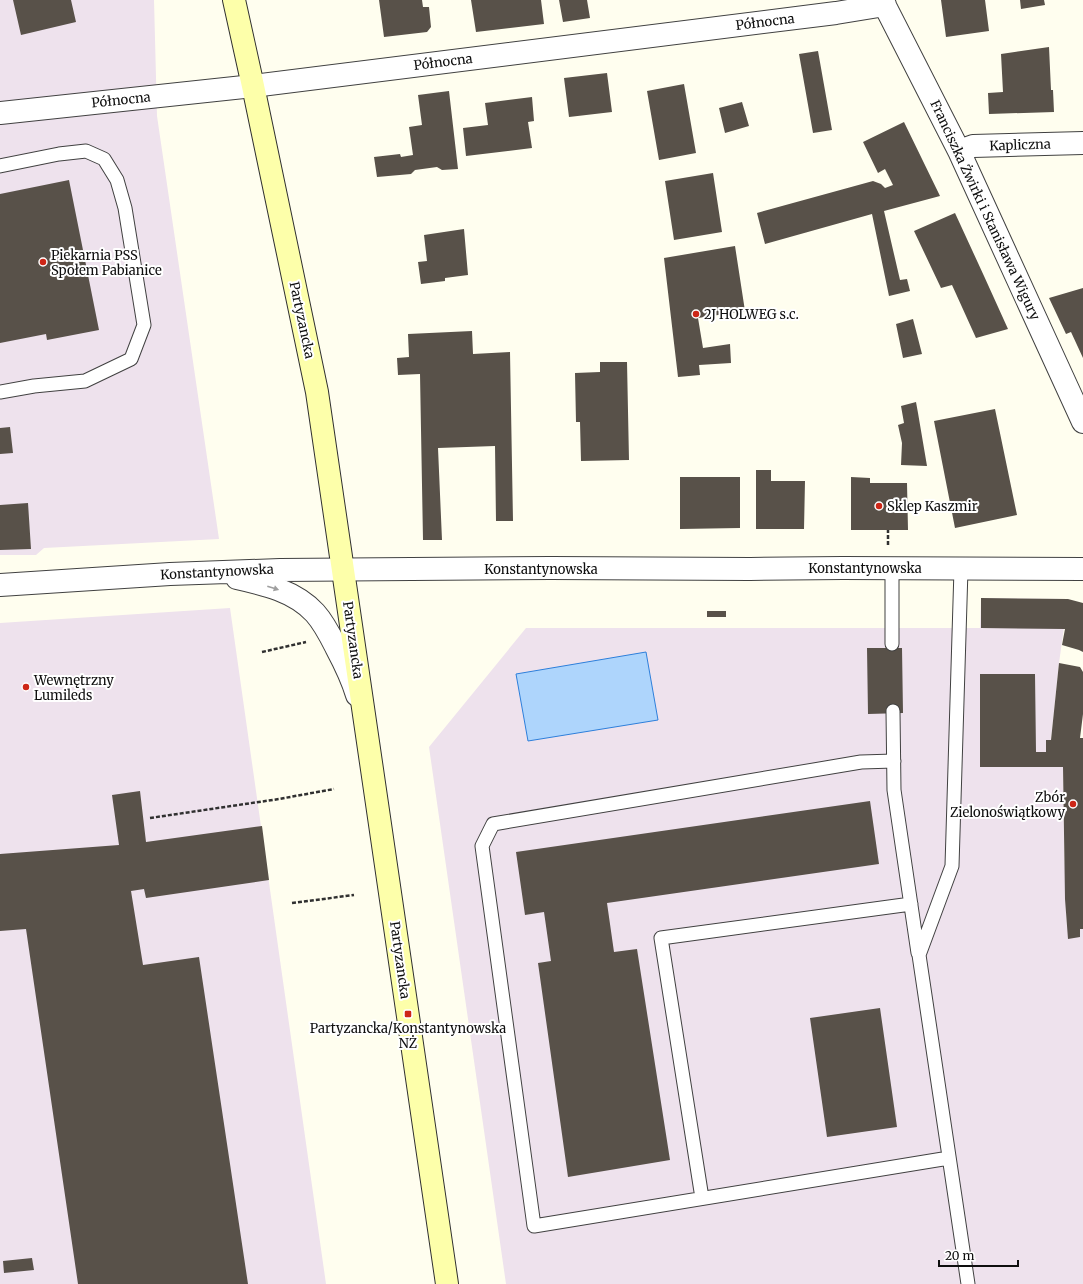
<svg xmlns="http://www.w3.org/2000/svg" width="1083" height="1284" viewBox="0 0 1083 1284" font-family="Merriweather,serif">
<rect width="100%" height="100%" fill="#fffeef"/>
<path fill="#eee2ed" d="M0,0H154L157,116L219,539L44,548L36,555H0Z
M981,598L1068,599L1059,663L1051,740H1063L1064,843L1067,927L1083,929V1284H506L429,747L526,628H980Z
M230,608L326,1284H0V623Z"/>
<path fill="#aed5fc" stroke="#2d7fdb" d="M646,652L658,720L528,741L516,674Z"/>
<path fill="#585149" d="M13,0H71L76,22L21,35Z
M379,0H422L423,7H429L431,27L427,32L384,37Z
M471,0H541L544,24L476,32Z
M559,0H587L590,18L563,22Z
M941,0H985L989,31L946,37Z
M1020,0H1044L1045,5L1021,9Z
M1049,47L1051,90H1053L1054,112L989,114L988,93L1003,92L1001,54Z
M818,51L832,130L813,133L799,54Z
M607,73L612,112L569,117L564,78Z
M684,84L696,153L659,160L647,91Z
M449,91L458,169L442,170L437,167L415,170L411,174L377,177L374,157L400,154L401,157L413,155L409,127L422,125L418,95Z
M532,97L534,121L528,122L532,148L466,156L463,128L488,125L485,103Z
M742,102L749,126L725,133L719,108Z
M904,122L940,196L884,211L900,280L907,279L910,291L889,296L872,214L765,244L757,213L873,181L881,184L885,188L893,185L885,169L878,173L863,142Z
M713,173L722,232L674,240L665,181Z
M69,180L99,330L47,340L46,334L0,343V194Z
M955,213L984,276L1008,329L976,338L952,285L941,288L914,231Z
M464,229L468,275L445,278V281L421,284L418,262L427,261L424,235Z
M735,246L745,311L698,318L703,348L730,344L731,363L699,365L700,375L678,377L664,258Z
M1083,288V358L1071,332L1066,334L1049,298Z
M913,319L922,354L903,358L896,324Z
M472,331L473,354L510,352L513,521H496L495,446L438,448L442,540H423L420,374L398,375L397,358L409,357L408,334Z
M600,362H627L629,460L581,461L580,422H576L575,373L600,372Z
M916,402L918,413L927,466L901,465L902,443L898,425L904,423L901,406Z
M995,409L1017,515L955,528L934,421Z
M10,427L13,453L0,454V428Z
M756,470H771V481H805L804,529H756Z
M680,477H740V528L680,529Z
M851,477L870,478V483H907L908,530H851Z
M28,503L31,549L0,550V505Z
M981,598L1068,599L1083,603V652L1079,650L1062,645L1065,629L981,628Z
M707,611H726V617H707Z
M867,648H902L903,713L868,714Z
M1059,663L1080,667L1083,672V714L1080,738H1083V929H1080V937L1068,939L1065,899L1063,767H980V674H1035L1036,752H1046V740H1051Z
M140,791L146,842L262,826L269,880L146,898L144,889L131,891L143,965L199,957L248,1284H78L26,929L0,931V854L119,845L112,795Z
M870,801L879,864L607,903L614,952L637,949L670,1160L568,1177L538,963L551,961L544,912L525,915L516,852Z
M880,1008L897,1127L827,1137L810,1018Z
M32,1258L34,1270L4,1273L3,1261Z"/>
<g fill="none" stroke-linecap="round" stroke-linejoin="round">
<g stroke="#414141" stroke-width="15">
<path id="service" d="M0,166L59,154L86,151L104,159L117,180L125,208L144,325L131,359L85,381L34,386L0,392
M892,568V644
M961,569L952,866L919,955L968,1284
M893,711L894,790L918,953
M894,761L861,762L493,824L482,846L534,1226L949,1158
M702,1198L661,938L911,904"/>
</g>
<g stroke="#414141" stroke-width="24">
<path id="minor" d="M882,0L959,151L1083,422
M0,113L253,86L836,13L885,5
M959,151L973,146L1083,143"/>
</g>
<g stroke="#414141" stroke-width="24">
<path id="tertiary" d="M237,578C264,584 295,591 315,613C324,623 330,635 336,647C344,662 352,678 357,695
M0,585L170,574L280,570L551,568L750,569L843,568L1083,569"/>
</g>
<g stroke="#303030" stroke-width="24">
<path id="secondary" d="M234,0L253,86L317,392L447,1284"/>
</g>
<path stroke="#303030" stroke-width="2.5" stroke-dasharray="4 2" stroke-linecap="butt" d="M888,545V530
M262,652L306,642
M150,818L279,799L334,789
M292,903L354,895"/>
<use href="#service" stroke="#fff" stroke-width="13"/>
<use href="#minor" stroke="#fff" stroke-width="22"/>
<use href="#tertiary" stroke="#fff" stroke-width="22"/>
<use href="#secondary" stroke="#fdffaa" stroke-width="22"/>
</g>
<defs><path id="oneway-solid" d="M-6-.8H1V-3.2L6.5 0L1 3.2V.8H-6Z"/></defs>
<use fill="#9f9f9f" href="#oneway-solid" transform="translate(273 588) rotate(18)"/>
<g fill="#cd2617" stroke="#fff" stroke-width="1.5">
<circle cx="43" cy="262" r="4"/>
<circle cx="696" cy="314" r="4"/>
<circle cx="879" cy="506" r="4"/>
<circle cx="26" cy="687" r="4"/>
<circle cx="1073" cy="804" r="4"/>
<rect x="404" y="1010" width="8" height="8" rx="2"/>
</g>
<g text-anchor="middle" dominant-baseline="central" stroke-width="4" stroke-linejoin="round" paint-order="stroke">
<g font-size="13" fill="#0e0e0e" stroke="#fff">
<text transform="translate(765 22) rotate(-7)">Północna</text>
<text transform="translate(443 62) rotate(-7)">Północna</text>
<text transform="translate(121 100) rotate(-6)">Północna</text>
<text transform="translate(1020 145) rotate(-2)">Kapliczna</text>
<text transform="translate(985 210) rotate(65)">Franciszka Żwirki i Stanisława Wigury</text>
<text transform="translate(302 320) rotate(78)">Partyzancka</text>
<text x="865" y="568">Konstantynowska</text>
<text x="541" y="569">Konstantynowska</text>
<text transform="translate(217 572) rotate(-3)">Konstantynowska</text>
<text transform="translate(353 640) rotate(82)">Partyzancka</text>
<text transform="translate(400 960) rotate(82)">Partyzancka</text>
</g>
<g font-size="13" fill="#0e0e0e" stroke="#fff" text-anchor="start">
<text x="51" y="255">Piekarnia PSS<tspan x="51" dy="15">Społem Pabianice</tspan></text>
<text x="704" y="314">2J HOLWEG s.c.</text>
<text x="887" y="506">Sklep Kaszmir</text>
<text x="34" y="680">Wewnętrzny<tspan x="34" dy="15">Lumileds</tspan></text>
<text x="1065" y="797" text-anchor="end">Zbór<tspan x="1065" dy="15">Zielonoświątkowy</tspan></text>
<text x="408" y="1028" text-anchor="middle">Partyzancka/Konstantynowska<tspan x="408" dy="15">NŻ</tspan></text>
</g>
</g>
<path d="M939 1260v6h79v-6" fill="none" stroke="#0e0e0e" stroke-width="2"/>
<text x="945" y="1260" font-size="12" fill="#0e0e0e" stroke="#ffffff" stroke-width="3" paint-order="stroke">20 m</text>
</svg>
